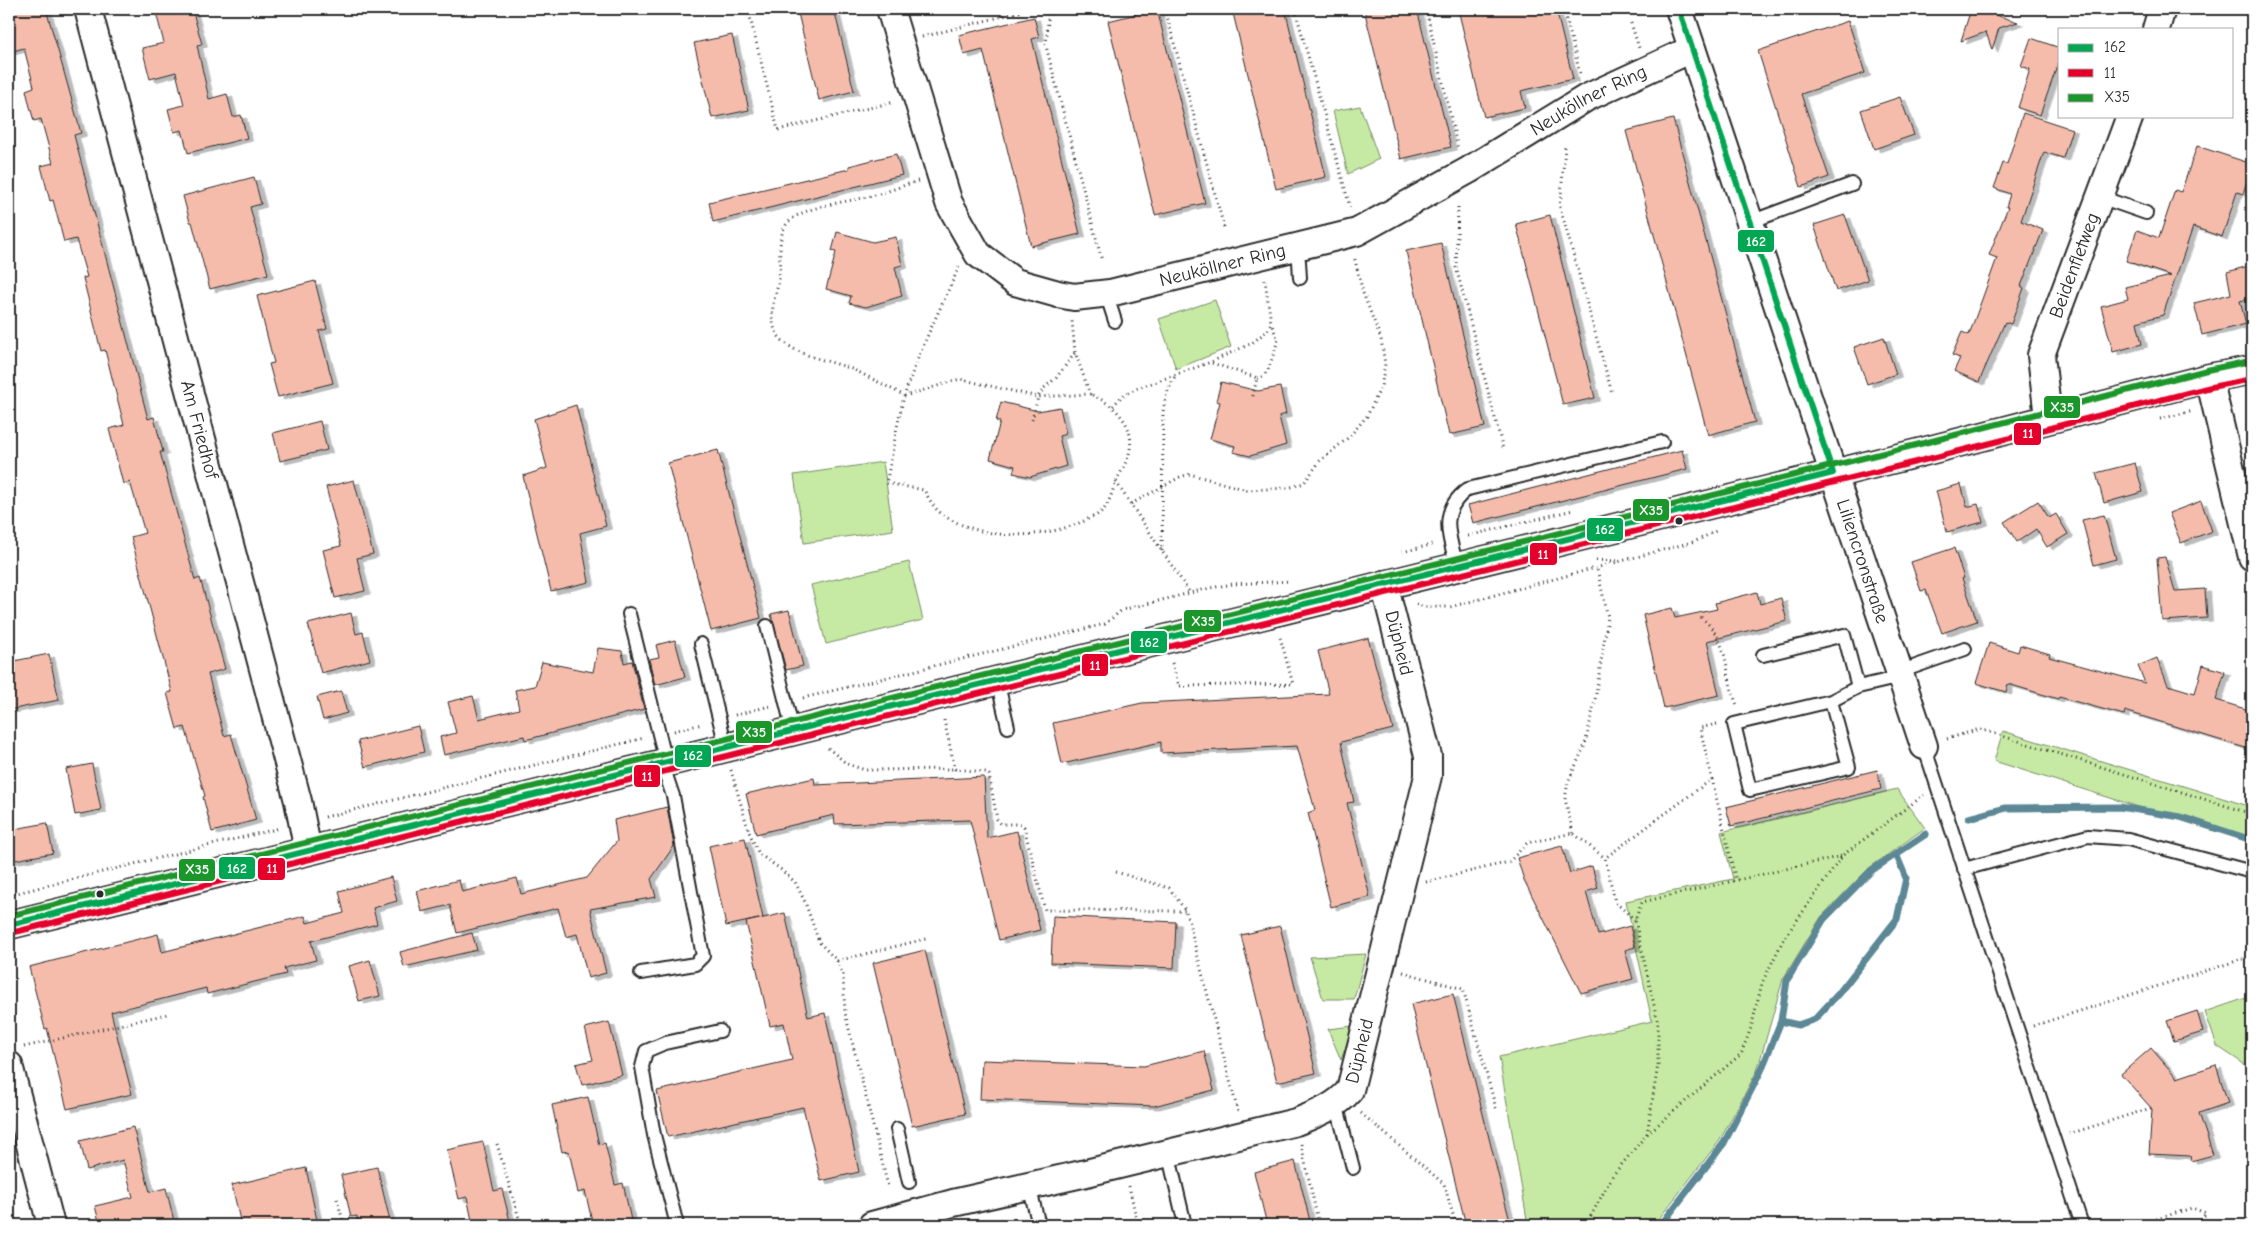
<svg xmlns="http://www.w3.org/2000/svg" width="2261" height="1234" viewBox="0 0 2261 1234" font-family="'Comic Neue',sans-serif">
<defs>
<filter id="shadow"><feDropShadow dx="5.5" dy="3" stdDeviation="0" flood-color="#0004"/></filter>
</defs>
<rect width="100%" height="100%" fill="#fff"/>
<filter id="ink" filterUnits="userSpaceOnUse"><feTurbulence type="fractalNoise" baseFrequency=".02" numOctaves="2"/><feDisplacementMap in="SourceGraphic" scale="10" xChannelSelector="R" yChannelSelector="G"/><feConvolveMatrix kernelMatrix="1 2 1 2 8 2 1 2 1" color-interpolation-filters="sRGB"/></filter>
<g filter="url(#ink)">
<path fill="#c6eaa3" stroke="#788a67" d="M1360,106L1379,159L1348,174L1333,111Z
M1215,300L1231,347L1176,369L1159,319Z
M883,462L893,530L804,543L794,475Z
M909,562L923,620L826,644L811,585Z
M2003,731L2252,807V843L1994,761Z
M1897,789L1925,828L1869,868L1821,917L1783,979L1757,1071L1720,1140L1654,1225H1528L1499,1057L1652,1021L1626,901L1733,879L1721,832Z
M1366,954L1354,999H1323L1310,957Z
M2252,996V1065L2247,1066L2217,1046L2205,1012Z
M1353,1026L1341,1060L1328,1029Z"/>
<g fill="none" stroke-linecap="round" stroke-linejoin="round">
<path stroke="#5c8795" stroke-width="7" d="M1969,818L2006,808L2120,807L2181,817L2252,840
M1781,1021L1798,1025L1815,1019L1839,993L1897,919L1906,878L1896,854
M1661,1225L1724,1143L1761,1071L1781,1021L1787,980L1824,919L1872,870L1926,834"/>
</g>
<path fill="#f5bcac" stroke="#2b2b2b" filter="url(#shadow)" d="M19,9H46L59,54L81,133L74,135L148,419L154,417L163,452H160L195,580L200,578L225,669L208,674L224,736L231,734L256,820L212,832L203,797L205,796L185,727L177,729L167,693L172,692L131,537L145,533L130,482L123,484L109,429L124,425L105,350L101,351L83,278L87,277L76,239L64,242L53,200L50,201L41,166L53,163L41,119L34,121L29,103L26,90L34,87L24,48L9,52V12Z
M155,9H192L202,44L197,45L209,99L227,94L233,117L241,115L247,138L188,153L182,130L174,132L168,109L184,105L176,72L150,79L142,48L164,43Z
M797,9H834L854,91L819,100Z
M1157,9L1205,203L1155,215L1108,21Z
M1232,9H1285L1326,177L1276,189Z
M1364,9H1417L1451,147L1401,159Z
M1458,9H1556L1573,79L1521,91L1525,108L1484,117Z
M1971,9H1976L2018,22L1999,28L1992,50L1986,32L1961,41Z
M1034,17L1039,37L1032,39L1080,234L1031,246L983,50L964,55L959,35Z
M1848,21L1865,73L1801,94L1829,177L1801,187L1758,51Z
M732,35L749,110L712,118L694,43Z
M2031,38L2060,48V58L2040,115L2018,108L2030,69L2021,66Z
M1900,97L1914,135L1874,149L1861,110Z
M2023,113L2072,129L2063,158L2044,152L2021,221L2043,230L2021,286L2024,288L2011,324L2005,322L1979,382L1954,371L1960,358L1952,355L1962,332L1969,335L1997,258L1989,255L2008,207H2006L2010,194L1994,188L2003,163L2007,164Z
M1673,119L1755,422L1708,435L1626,131Z
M2197,146L2252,164L2243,194L2237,192L2222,237L2193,227L2163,315L2137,322L2142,344L2113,352L2101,306L2128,299L2125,287L2171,276L2126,261L2137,230L2159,238L2175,190L2181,192Z
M896,154L902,175L713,222L709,202L849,169V166Z
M254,177L261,204L250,207L268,274L210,289L192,222H190L183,196Z
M1550,215L1595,398L1563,405L1516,224Z
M1845,215L1868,280L1836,291L1814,225Z
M837,232L873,242L896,237L902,265L895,267L902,296L866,307L849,303L851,296L826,289L836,252L832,251Z
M1441,243L1485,427L1449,435L1406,251Z
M2252,265V298L2240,301L2246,324L2202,335L2194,303L2231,294L2227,272Z
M315,281L327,329L319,331L333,383L278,397L269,364L274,363L257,296Z
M1884,337L1896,374L1867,384L1854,347Z
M1221,382L1258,391L1280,387L1286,414L1279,416L1286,445L1250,456L1233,452L1235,446L1210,439L1220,402L1216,401Z
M1001,402L1038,411L1060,407L1066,434L1059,436L1066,466L1030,477L1013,473L1015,466L990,459L1000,422L996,421Z
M576,405L606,526L580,533L589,582L551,591L523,476L547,468L534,419Z
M320,421L327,450L280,461L273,433Z
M718,450L761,618L711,631L668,463Z
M1682,450L1687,469L1473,523L1468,505Z
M2135,463L2143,492L2104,503L2096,473Z
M354,480L373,554L357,558L365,591L335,598L323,550L341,546L326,487Z
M1961,484L1967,507L1978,504L1983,522L1947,532L1936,491Z
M2038,501L2049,518L2056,514L2068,534L2047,547L2036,529L2017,542L2004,522Z
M2201,501L2212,531L2181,543L2169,513Z
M2104,515L2116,559L2094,565L2082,520Z
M1954,548L1964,578H1962L1977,621L1942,633L1926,590L1921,591L1911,562Z
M2165,557L2175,591L2205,589L2207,618L2162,621L2157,558Z
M1757,592L1760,604L1781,598L1787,621L1707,641L1719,695L1664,708L1643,615L1672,608L1675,618L1717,609L1715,603Z
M789,610L803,666L786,670L771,614Z
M351,613L356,634L363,632L370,660L321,673L308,624Z
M1368,638L1393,729L1341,742L1354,802L1347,803L1370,897L1331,907L1308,813L1315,810L1297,746L1161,753V742L1062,764L1053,723L1142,703L1329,694L1318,651Z
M675,640L685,677L655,685L649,659L659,657L656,645Z
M1989,643L2018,652L2020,645L2050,654L2049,657L2145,683L2138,666L2157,658L2168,685L2195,693L2203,665L2225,672L2216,700L2252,711V750L2125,711L2124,715L2059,697L2058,699L2008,684L2006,692L1976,683Z
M598,648L622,651L624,663L632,661L644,709L525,740L524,736L444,755L440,737L456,733L448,702L473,696L479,719L519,709L515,690L535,686L542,662L593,672Z
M49,654L59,700L9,710V662Z
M341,691L347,713L323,720L317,697Z
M418,726L424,752L365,767L358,741Z
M92,764L101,810L75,815L66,769Z
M1877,770L1881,789L1731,826L1726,807Z
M984,777L987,838L1017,831L1040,930L999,940L970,820L835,824L834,815L756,834L746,794L814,778L815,785Z
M667,807L674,846L651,879L656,897L590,909L606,973L588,978L577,934L566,937L558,908L457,933L450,905L422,912L417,891L459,880L462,892L517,878L521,894L587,878L617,841L614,820Z
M47,823L53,853L9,861V830Z
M745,838L763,918L726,926L709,846Z
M1562,846L1570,873L1592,866L1598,888L1586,892L1598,935L1630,926L1635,947L1625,950L1633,979L1581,993L1524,880L1517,858Z
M391,877L397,901L373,908L377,924L311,941L316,960L284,968L286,974L207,994L206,988L111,1012L132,1094L67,1109L47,1028L45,1029L29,967L158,934L162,952L305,916L307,923L344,913L339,891Z
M785,913L808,1017L825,1013L859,1172L821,1181L803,1107L668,1137L657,1091L792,1060L784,1023L770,1026L746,922Z
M1053,916L1176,922L1174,968L1051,963Z
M1280,926L1316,1073L1277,1082L1241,935Z
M472,933L477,950L404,967L400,952Z
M925,950L965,1114L912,1126L873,963Z
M370,960L380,996L359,1001L349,966Z
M1453,994L1503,1194L1511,1225H1466L1423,1054L1411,1004Z
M2197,1011L2203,1032L2174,1041L2167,1021Z
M609,1022L622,1075L582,1085L576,1064L593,1060L585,1028Z
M2151,1048L2177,1078L2216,1065L2228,1103L2199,1113L2213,1155L2191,1161L2190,1156L2149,1154L2152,1109L2121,1074Z
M1204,1051L1214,1090L1154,1106L980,1099L982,1060L1144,1066Z
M588,1097L599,1145L605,1143L615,1185L623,1183L632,1225H593L585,1191L578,1193L569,1151L562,1152L552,1105Z
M133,1127L150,1192L166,1188L174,1221L159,1225H100L95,1206L133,1197L123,1160L87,1170L80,1141Z
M483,1142L494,1191L502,1189L511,1225H473L467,1197L459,1199L447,1150Z
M1295,1161L1311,1225H1267L1254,1172Z
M377,1167L391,1225H359L357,1216L351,1217L341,1175Z
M306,1168L318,1225H241L232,1185Z"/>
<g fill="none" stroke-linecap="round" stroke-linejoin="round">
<g stroke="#2b2b2b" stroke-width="16">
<path id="service" d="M2100,197L2146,213
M1750,222L1852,184
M1295,248L1299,261L1300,278
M1106,293L1115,321
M1457,566C1449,536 1438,511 1468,489L1662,442
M629,614L666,762
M767,626L793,731
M701,644L726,747
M1763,655L1844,635L1858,687
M1899,672L1965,649
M997,680L1008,727
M1831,701L1849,767L1750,790L1734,724L1831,701L1858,687L1901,677
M1924,746L2082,1225
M1964,869L2088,836L2128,839L2252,872
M641,973L695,964L703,956L673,796L662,763
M1336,1103L1353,1168
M897,1129L909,1182
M1168,1152L1185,1225
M1029,1186L1039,1225
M677,1225L654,1135L642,1067L646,1051L665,1043L720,1031"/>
</g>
<g stroke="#2b2b2b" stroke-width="30">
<g id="minor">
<path id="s1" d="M88,9L298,801L308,851"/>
<path id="s2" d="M890,9L949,203L978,254L1015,282L1058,294L1074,297L1110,293L1357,232L1469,170L1586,98L1692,49"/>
<path id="s3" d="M1679,9L1924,746"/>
<path d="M2156,29L2162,9"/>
<path d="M2209,378L2252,557"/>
<path id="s4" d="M2048,418L2041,355L2130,116"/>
<path d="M9,1065L51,1225"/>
<path id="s5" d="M872,1225L953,1203L1082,1174L1296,1122C1316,1114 1336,1107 1350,1090L1428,776V756L1384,584"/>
</g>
</g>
<g stroke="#2b2b2b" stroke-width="31">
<path id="tertiary" d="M9,925L1926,451L2209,378L2252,370"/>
</g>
<path stroke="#2b2b2b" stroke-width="3" stroke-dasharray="1 4" stroke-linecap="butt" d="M748,9L778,130L894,102
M1049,9L1046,46L1102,261
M1165,9L1225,231
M1295,9L1350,207
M1426,9L1458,149
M1564,9L1580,74
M1631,23L1639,48
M922,37L1023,11L1024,9
M1565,147L1560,207L1612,393
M918,181C904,185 890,191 875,195C852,202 800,205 786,225C776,239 782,268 778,285C773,302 767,324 781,339C799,358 831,360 854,370C871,378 888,387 905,396L960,379L1038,397L1090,394L1075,352L1072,321
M1458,207L1456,267L1503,449
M959,267C940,310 918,352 904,397C896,426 893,454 886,483L924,490C930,501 936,512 948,518C988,541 1042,539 1084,521C1089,518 1097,516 1101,512C1109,506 1112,491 1116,482C1120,473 1126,464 1129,454C1137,425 1114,404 1090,394
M1212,363L1257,378L1252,400
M1257,378L1263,377L1269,368L1278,340L1271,323
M1113,406L1122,396L1135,389L1211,362L1252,343L1268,330L1271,323L1265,280
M2160,419L2193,411
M1032,420L1038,397L1044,388L1056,378L1075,353
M1116,482L1190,593
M1131,504L1180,477L1190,474L1247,490L1288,488L1304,483L1320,461L1349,437L1367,416L1381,387L1385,364L1381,339L1363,293L1354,256
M1468,536L1573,510
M1162,551L1163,412L1166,395L1175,376
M1402,552L1435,544
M1596,560L1620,561
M1416,604L1424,607H1450L1696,541L1718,530
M1701,617C1733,645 1722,672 1738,707
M1172,663L1179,686L1293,684L1280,637
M803,698L1105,624L1122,610L1210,588L1233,584L1290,581
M735,715L770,706
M944,720L955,769L986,772L989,775L997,819L1001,824H1020L1024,827L1045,910L1186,911
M1717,724L1700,728L1736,881
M674,731L702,724
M1947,739L1980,729L2252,814
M828,748L847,764L865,770L955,769
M731,770L749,832L759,854L779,868L795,882L805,902L819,942L837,961L843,975L845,1013L888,1186
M325,817L644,738
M1573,833L1565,799L1568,782L1585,745L1595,700L1608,617L1597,569
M1116,872L1169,888L1186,911L1238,1112
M1426,882L1509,862L1527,843L1573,833L1605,858
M9,895L280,828
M1635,920L1615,902L1605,858L1712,779
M837,961L929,938
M1403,972L1463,989L1497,1112
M2033,1026L2252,956
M24,1047L167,1014
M1361,1113L1444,1184L1456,1225
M1647,1134L1658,1065V1023L1635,920L1642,902L1842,856
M2069,1134L2151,1108
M497,1144L521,1225
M1301,1144L1319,1225
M1129,1186L1138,1225
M337,1199L344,1225
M1586,1225L1613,1175L1646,1135L1741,1054L1751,1028L1762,983L1783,940L1843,855L1924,795
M2137,1225L2192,1208L2206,1213L2198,1225"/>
<use href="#service" stroke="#fff" stroke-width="12"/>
<use href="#minor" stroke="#fff" stroke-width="26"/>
<use href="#tertiary" stroke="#fff" stroke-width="28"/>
<g stroke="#fff" stroke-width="10">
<path id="bus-1" d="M1679,9L1833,473
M9,925L1833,473"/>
</g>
<g stroke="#fff" stroke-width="10">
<path id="bus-2" d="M11,933L1928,459L2211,387L2252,379"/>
</g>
<g stroke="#fff" stroke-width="10">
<path id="bus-3" d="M9,916L1924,443L2207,370L2250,361"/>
</g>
<use href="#bus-1" stroke="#00a651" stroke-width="6"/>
<use href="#bus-2" stroke="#e4002b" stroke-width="6"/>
<use href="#bus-3" stroke="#1a962b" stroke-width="6"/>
</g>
</g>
<g fill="#2b2b2b" stroke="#fff" stroke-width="2">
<circle cx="1679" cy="521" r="4.5"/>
<circle cx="100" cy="894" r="4.5"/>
</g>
<g text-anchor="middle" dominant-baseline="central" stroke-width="4.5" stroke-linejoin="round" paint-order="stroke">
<g font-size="19" fill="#2b2b2b" stroke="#fff">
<text stroke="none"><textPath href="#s2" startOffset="926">Neuköllner Ring</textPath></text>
<text stroke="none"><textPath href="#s2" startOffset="521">Neuköllner Ring</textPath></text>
<text stroke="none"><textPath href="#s4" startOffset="159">Beidenfletweg</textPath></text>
<text stroke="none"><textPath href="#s1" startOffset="435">Am Friedhof</textPath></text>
<text stroke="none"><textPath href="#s3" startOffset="582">Liliencronstraße</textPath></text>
<text transform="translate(1399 643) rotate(76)">Düpheid</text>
<text stroke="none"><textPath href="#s5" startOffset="540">Düpheid</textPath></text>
</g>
</g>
<g stroke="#fff" stroke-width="2">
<rect x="1737" y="229" width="38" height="24" rx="5" fill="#00a651"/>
<rect x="2043" y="395" width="38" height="24" rx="5" fill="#1a962b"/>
<rect x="2013" y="422" width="29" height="24" rx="5" fill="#e4002b"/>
<rect x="1632" y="498" width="38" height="24" rx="5" fill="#1a962b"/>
<rect x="1586" y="517" width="38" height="25" rx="5" fill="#00a651"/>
<rect x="1529" y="542" width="29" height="24" rx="5" fill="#e4002b"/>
<rect x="1183" y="609" width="39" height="24" rx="5" fill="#1a962b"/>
<rect x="1130" y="630" width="38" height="24" rx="5" fill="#00a651"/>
<rect x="1081" y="653" width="28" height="24" rx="5" fill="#e4002b"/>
<rect x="735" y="720" width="38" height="24" rx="5" fill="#1a962b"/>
<rect x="674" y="744" width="38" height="24" rx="5" fill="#00a651"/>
<rect x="633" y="764" width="28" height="24" rx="5" fill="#e4002b"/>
<rect x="218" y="856" width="38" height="24" rx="5" fill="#00a651"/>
<rect x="257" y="857" width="29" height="24" rx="5" fill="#e4002b"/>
<rect x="178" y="858" width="38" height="24" rx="5" fill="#1a962b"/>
</g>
<g font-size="14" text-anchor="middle" font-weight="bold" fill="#fff">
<text x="1756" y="246">162</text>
<text x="2062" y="412">X35</text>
<text x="2028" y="438">11</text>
<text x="1651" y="515">X35</text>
<text x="1605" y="534">162</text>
<text x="1543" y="559">11</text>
<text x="1203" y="626">X35</text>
<text x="1149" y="647">162</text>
<text x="1095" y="670">11</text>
<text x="754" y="737">X35</text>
<text x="693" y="760">162</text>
<text x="647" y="781">11</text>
<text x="237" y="873">162</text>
<text x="272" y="873">11</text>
<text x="197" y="874">X35</text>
</g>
<rect width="2261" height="1234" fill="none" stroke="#fff" stroke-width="30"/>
<rect x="15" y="15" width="2231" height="1204" fill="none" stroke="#2b2b2b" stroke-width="2" filter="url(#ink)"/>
<rect x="2058" y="28" width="175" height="90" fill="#ffffff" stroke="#aaaaaa"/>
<rect x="2068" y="44" width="25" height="8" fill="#00a651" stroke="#aaaaaa"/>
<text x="2104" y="52" font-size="15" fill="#2b2b2b">162</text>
<rect x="2068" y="69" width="25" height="8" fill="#e4002b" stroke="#aaaaaa"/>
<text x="2104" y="78" font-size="15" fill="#2b2b2b">11</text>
<rect x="2068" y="94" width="25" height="8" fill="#1a962b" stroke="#aaaaaa"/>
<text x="2104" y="102" font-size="15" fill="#2b2b2b">X35</text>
</svg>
